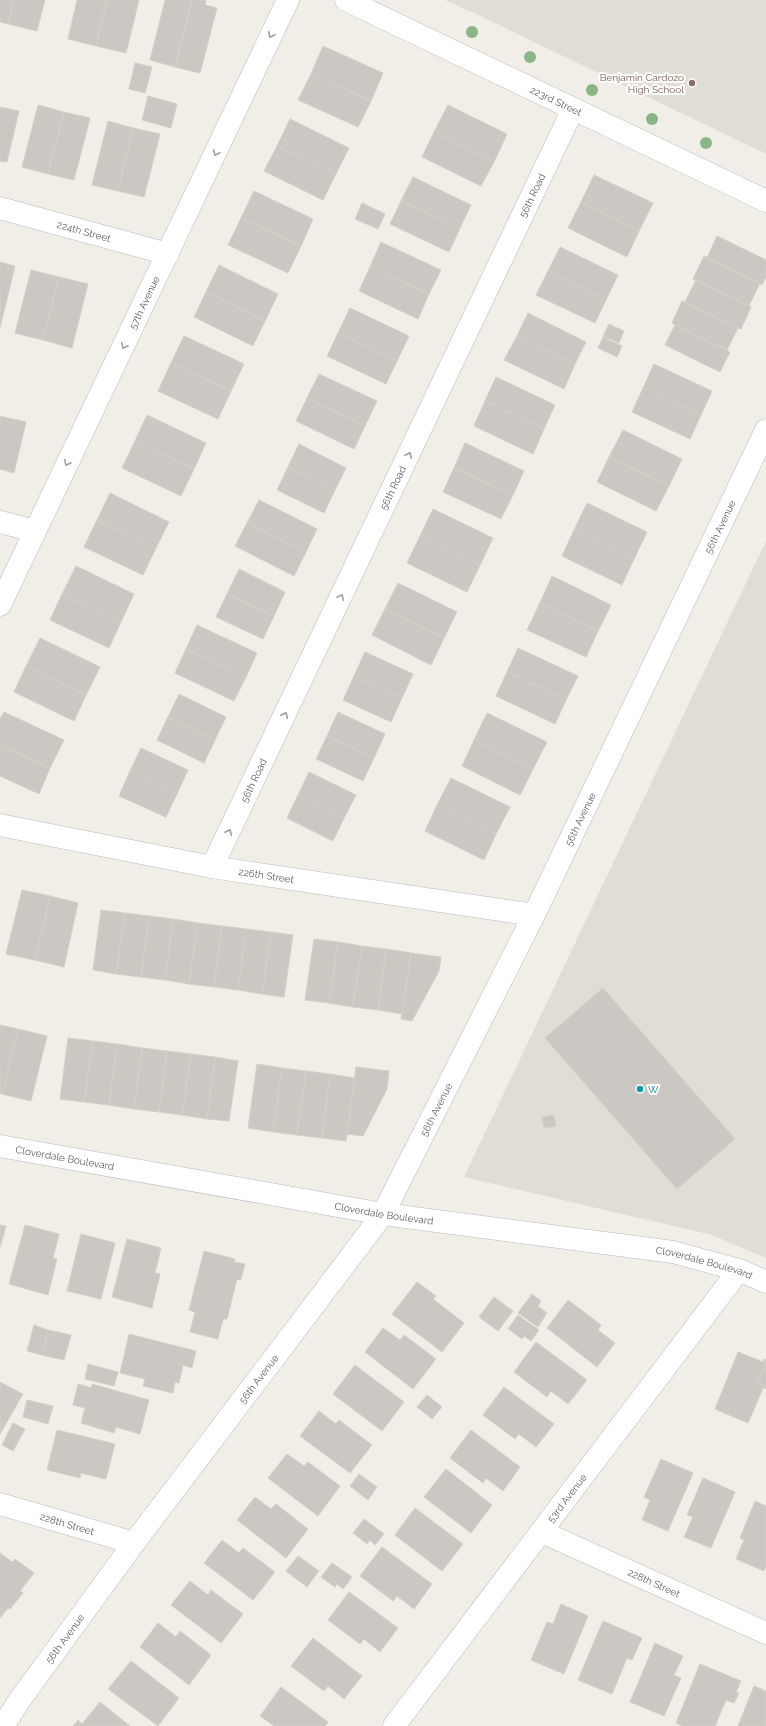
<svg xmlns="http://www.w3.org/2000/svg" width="766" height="1726" viewBox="0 0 766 1726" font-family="Raleway,sans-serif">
<rect width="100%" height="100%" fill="#f0eee6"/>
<path fill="#e0ddd4" d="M445,0H766V154L472,12Z
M766,541V1258L712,1235L464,1177Z"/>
<path fill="#cbc8c3" stroke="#d5d0c4" d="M0,0H14L8,24L0,22Z
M14,0H45L37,31L8,24Z
M77,0H107L96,46L68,39Z
M107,0H139L126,53L96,46Z
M165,0H192L175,67L150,60Z
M192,0H206L205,5L217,8L200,73L175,67Z
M323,46L383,73L371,101L311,74Z
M135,63L152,67L145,93L129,89Z
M311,74L371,101L358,127L298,100Z
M148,96L177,104L171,128L142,120Z
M38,105L64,112L48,174L22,167Z
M448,105L507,134L494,162L434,132Z
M0,107L19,111L7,162L0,161Z
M64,112L90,118L74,180L48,174Z
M290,119L349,148L336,174L277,146Z
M108,121L133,128L118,191L92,185Z
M133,128L160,134L144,197L118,191Z
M434,132L494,162L481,186L422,157Z
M277,146L336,174L323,200L264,171Z
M594,175L653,203L639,231L581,202Z
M413,177L471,205L460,228L401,201Z
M254,191L313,219L301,246L241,218Z
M401,201L460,228L449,252L390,224Z
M581,202L639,231L627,257L568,228Z
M362,203L385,214L378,229L355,219Z
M241,218L301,246L288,273L228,245Z
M717,236L766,260V277L762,285L707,258Z
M381,242L441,270L429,294L370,267Z
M560,247L618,275L606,300L548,271Z
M704,256L760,283L749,306L693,279Z
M0,262L15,266L0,328Z
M219,265L278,294L265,321L206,292Z
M370,267L429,294L418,319L359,291Z
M31,270L59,277L43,340L15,333Z
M548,271L606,300L595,323L536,295Z
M59,277L88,284L72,348L43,340Z
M696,280L751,307L741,329L685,302Z
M206,292L265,321L253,346L194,317Z
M682,301L738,328L727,350L672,323Z
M350,308L409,336L397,361L338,333Z
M528,313L586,342L575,364L517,336Z
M609,324L624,331L619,343L603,336Z
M675,325L730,352L720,372L665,345Z
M338,333L397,361L386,384L327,356Z
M184,336L244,364L231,391L171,363Z
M517,336L575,364L564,389L504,360Z
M603,337L622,346L617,357L598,348Z
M171,363L231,391L218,419L158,391Z
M654,364L712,391L701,415L643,388Z
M319,374L377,401L365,426L307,398Z
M496,377L555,405L544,429L485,401Z
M643,388L701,415L690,439L632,412Z
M307,398L365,426L354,449L296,421Z
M485,401L544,429L533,454L474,426Z
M147,415L206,443L194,469L135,441Z
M0,416L26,422L14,473L0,469Z
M623,430L682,459L669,486L609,457Z
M135,441L194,469L181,496L122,468Z
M465,443L524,471L513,495L454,468Z
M299,444L346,468L335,490L288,467Z
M609,457L669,486L656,511L597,482Z
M288,467L335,490L324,513L277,490Z
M454,468L513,495L501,519L443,492Z
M110,493L169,522L156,548L97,520Z
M259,500L317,529L306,552L247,523Z
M587,503L647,532L634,559L574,530Z
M433,509L493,538L480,565L420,536Z
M97,520L156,548L143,575L84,547Z
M247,523L306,552L294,576L235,546Z
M574,530L634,559L622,585L562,556Z
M420,536L480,565L467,592L407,563Z
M76,566L134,594L121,622L62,594Z
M239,569L285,592L274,616L227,594Z
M552,576L611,605L598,631L540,603Z
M398,583L457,612L444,638L385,609Z
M62,594L121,622L109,648L50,620Z
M227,594L274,616L263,639L216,617Z
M540,603L598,631L586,657L527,630Z
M385,609L444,638L431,665L372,635Z
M197,625L257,653L246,677L186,649Z
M40,638L100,667L86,695L26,666Z
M518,648L578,676L566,700L507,672Z
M186,649L246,677L234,701L175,673Z
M365,652L413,674L402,698L354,676Z
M26,666L86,695L74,721L14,692Z
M507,672L566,700L555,724L496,696Z
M354,676L402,698L391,722L343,700Z
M179,694L226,717L215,740L168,717Z
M4,712L64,740L50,768L0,745V719Z
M338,712L385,734L374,758L327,736Z
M487,713L547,742L533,769L474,740Z
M168,717L215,740L204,763L157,740Z
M327,736L374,758L363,781L316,759Z
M474,740L533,769L520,795L462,766Z
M0,745L50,768L39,794L0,776Z
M141,748L188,770L177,794L130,771Z
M130,771L177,794L166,817L119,796Z
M309,772L356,795L344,818L298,795Z
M451,778L510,807L496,834L437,805Z
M298,795L344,818L333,841L287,818Z
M437,805L496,834L484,860L425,831Z
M22,890L50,896L35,960L6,954Z
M50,896L78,903L64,967L35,960Z
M101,910L125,913L116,974L93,970Z
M125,913L149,916L141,977L116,974Z
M149,916L173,919L165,980L141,977Z
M173,919L198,923L189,984L165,980Z
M198,923L222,926L214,987L189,984Z
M222,926L246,929L238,990L214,987Z
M246,929L271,932L262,994L238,990Z
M271,932L293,935L284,997L262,994Z
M314,939L338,942L329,1003L305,1000Z
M338,942L362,946L353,1007L329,1003Z
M362,946L386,949L378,1010L353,1007Z
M386,949L411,953L402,1014L378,1010Z
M411,953L441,957L439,971L412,1021L401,1019Z
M603,988L735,1139L677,1189L545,1038Z
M0,1025L18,1029L2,1094L0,1093Z
M18,1029L47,1036L31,1101L2,1094Z
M68,1038L93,1041L84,1102L60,1099Z
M93,1041L117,1044L109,1105L84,1102Z
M117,1044L142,1048L134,1109L109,1105Z
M142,1048L167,1051L159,1112L134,1109Z
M167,1051L191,1054L182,1115L159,1112Z
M191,1054L215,1057L207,1119L182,1115Z
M215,1057L238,1061L229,1121L207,1119Z
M257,1064L282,1068L273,1132L248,1128Z
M356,1067L389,1071L387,1089L363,1136L347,1134Z
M282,1068L306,1071L297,1135L273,1132Z
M306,1071L330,1074L322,1138L297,1135Z
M330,1074L355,1078L346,1141L322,1138Z
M554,1115L556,1126L544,1128L542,1117Z
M0,1225L6,1226L0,1247Z
M25,1225L59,1234L53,1258L57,1259L48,1295L9,1284Z
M81,1234L115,1243L101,1299L67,1291Z
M127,1239L161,1248L155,1273L160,1274L152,1308L112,1297Z
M204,1251L235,1259L234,1262L245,1264L241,1280L237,1279L227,1319H223L218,1339L190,1332L195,1312L189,1310Z
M417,1282L436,1296L433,1299L464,1323L442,1352L392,1314Z
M532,1294L541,1301L538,1306L547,1313L538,1327L518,1313Z
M494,1297L513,1311L498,1331L479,1317Z
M568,1300L601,1325L598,1330L615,1343L597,1367L547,1328Z
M518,1315L539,1330L531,1341L524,1336L522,1339L508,1329Z
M34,1325L48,1330L42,1355L27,1351Z
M383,1328L400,1340L404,1335L436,1359L413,1389L365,1352Z
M48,1330L71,1335L64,1360L42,1355Z
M129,1334L196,1351L192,1368L183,1365L179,1383L175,1382L173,1393L143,1386L145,1379L120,1373Z
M536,1342L587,1380L568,1404L551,1391L547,1397L514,1372Z
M738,1352L766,1363L757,1383L764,1386L748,1423L715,1409Z
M764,1359L766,1360V1389L763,1388L764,1386L757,1383L766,1363L763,1362Z
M88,1364L118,1372L114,1386L85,1379Z
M355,1365L404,1402L382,1431L333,1394Z
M0,1382L23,1394L0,1434Z
M78,1384L91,1388L92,1384L149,1400L140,1434L116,1427L114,1433L81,1423L85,1408L73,1405Z
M504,1387L554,1424L536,1447L519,1434L515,1439L483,1415Z
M427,1395L442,1407L432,1419L417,1407Z
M27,1400L53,1406L48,1424L23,1417Z
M319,1411L336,1424L339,1420L372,1445L350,1473L300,1436Z
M13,1423L25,1429L13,1451L2,1445Z
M57,1430L115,1444L106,1479L81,1473L80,1478L47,1470Z
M471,1430L520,1467L503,1491L486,1478L483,1483L450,1458Z
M287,1454L304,1466L308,1462L340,1486L318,1516L268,1478Z
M661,1459L693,1473L668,1531L642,1520L650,1500L644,1497Z
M446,1469L492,1505L471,1533L424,1497Z
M359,1474L377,1487L368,1500L350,1486Z
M703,1478L735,1492L711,1548L684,1537L693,1517L687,1515Z
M255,1497L271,1509L276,1504L308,1529L286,1558L237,1520Z
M755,1501L766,1506V1566L764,1571L736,1559L744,1540L740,1538Z
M415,1508L463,1544L442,1571L395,1535Z
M364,1519L384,1534L375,1545L370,1540L367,1544L353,1533Z
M222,1540L239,1553L243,1548L275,1572L253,1600L204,1563Z
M382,1547L432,1584L414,1609L397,1596L393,1601L360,1576Z
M0,1553L12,1562L15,1559L34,1573L20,1591L23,1593L10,1609L8,1608L0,1618Z
M298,1556L319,1571L307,1587L286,1571Z
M332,1563L352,1577L343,1589L337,1584L335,1587L321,1577Z
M190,1581L208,1595L211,1590L243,1614L221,1643L171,1605Z
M349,1592L398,1628L380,1652L364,1639L360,1644L328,1620Z
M561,1604L588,1616L564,1674L531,1660L547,1622L553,1624Z
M603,1621L642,1638L632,1660L627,1658L612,1694L578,1680Z
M158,1623L176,1637L180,1631L211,1655L189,1685L140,1647Z
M313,1638L362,1676L344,1699L328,1686L324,1691L291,1666Z
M655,1643L683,1656L674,1675L681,1678L664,1716L630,1702Z
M131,1661L179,1698L158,1726L108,1689Z
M700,1664L741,1681L736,1692L739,1693L734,1703L726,1700L715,1726H683L676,1723Z
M754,1686L766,1691V1726H738Z
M281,1687L328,1722L325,1726H274L260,1716Z
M100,1702L130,1726H73L78,1720L82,1724Z"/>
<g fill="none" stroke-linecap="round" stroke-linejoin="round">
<g stroke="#b8bbbf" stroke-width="23">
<g id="street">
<path id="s1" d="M346,0L766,201"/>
<path id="s2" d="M0,208L168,254"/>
<path d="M0,522L35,531"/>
<path id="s3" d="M0,605L288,0"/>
<path id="s4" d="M0,825L212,867L534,915"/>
<path id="s5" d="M212,867L573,109"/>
<path id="s6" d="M0,1504L134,1543"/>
<path id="s7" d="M542,1532L766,1633"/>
<path id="s8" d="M394,1726L739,1270"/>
</g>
</g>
<g stroke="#b7babf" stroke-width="23">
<g id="secondary">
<path id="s9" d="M0,1146L383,1214L673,1252L739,1270L766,1282"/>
<path id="s10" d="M3,1726L19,1701L134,1543L383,1214L534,915L766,430"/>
</g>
</g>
<use href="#street" stroke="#fff" stroke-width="22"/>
<use href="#secondary" stroke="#fff" stroke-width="22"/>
</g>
<g fill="#89b587">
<circle cx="472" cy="32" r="6"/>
<circle cx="530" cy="57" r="6"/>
<circle cx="592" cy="90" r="6"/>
<circle cx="652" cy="119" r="6"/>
<circle cx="706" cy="143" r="6"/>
</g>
<defs><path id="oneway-chevron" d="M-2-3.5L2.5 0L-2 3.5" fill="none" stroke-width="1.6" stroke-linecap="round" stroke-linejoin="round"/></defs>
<g stroke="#9ea0a3">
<use href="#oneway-chevron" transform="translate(271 35) rotate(115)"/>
<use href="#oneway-chevron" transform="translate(216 153) rotate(115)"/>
<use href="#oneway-chevron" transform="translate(124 346) rotate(116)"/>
<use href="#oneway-chevron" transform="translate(409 455) rotate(-65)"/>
<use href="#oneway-chevron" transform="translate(67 463) rotate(116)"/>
<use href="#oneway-chevron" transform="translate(341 597) rotate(-65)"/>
<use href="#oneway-chevron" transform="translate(285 715) rotate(-65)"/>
<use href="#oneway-chevron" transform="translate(229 832) rotate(-65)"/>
</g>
<circle fill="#8d6e63" stroke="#fff" stroke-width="1.5" cx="692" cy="83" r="4"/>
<circle fill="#0f9aa8" stroke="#fff" stroke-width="1.5" cx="640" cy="1089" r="4"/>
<g text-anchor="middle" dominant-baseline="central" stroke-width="4" stroke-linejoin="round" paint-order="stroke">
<g font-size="10" fill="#785e54" stroke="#fff" text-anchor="end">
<text x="684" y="77">Benjamin Cardozo<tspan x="684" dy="12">High School</tspan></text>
</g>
<g font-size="10" fill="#5d6166" stroke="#fff">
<text stroke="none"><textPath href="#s1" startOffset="233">223rd Street</textPath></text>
<text stroke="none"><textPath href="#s5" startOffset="744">56th Road</textPath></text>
<text stroke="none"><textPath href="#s2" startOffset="87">224th Street</textPath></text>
<text stroke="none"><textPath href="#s3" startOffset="335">57th Avenue</textPath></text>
<text stroke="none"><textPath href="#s5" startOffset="420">56th Road</textPath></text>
<text stroke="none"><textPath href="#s10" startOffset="1403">56th Avenue</textPath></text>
<text stroke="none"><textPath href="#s5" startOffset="96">56th Road</textPath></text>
<text stroke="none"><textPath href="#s10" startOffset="1079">56th Avenue</textPath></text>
<text stroke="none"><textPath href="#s4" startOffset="271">226th Street</textPath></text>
<text stroke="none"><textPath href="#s10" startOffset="755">56th Avenue</textPath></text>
<text stroke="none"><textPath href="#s9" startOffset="66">Cloverdale Boulevard</textPath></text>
<text stroke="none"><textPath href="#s9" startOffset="390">Cloverdale Boulevard</textPath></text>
<text stroke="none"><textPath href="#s9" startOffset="714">Cloverdale Boulevard</textPath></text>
<text stroke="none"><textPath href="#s10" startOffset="431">56th Avenue</textPath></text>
<text stroke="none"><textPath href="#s8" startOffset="286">53rd Avenue</textPath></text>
<text stroke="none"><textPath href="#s6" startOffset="70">228th Street</textPath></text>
<text stroke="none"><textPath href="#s7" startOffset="123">228th Street</textPath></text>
<text stroke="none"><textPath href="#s10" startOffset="107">56th Avenue</textPath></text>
</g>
<g font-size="10" fill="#0d838f" stroke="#fff" text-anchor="start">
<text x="648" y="1089">W</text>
</g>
</g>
</svg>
